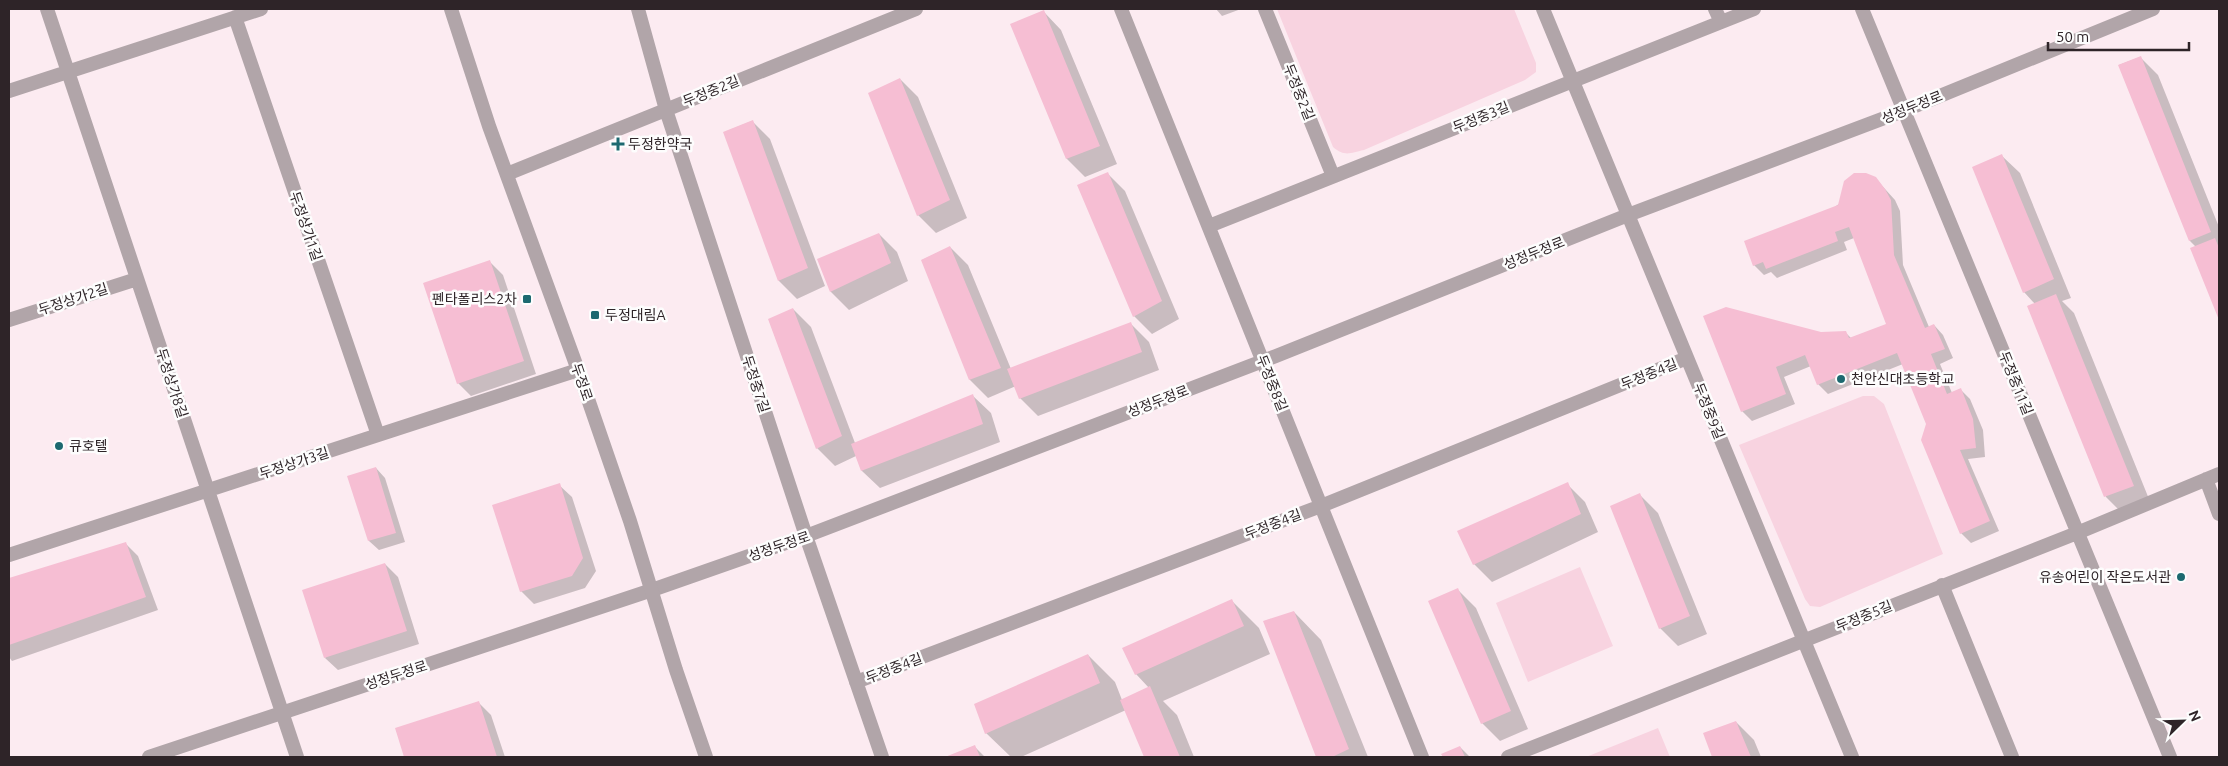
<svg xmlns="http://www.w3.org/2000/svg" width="2228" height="766" viewBox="0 0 2228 766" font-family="Ubuntu,'Noto Sans KR',sans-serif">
<rect width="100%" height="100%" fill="#fcebf1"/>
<path fill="#f8d3e0" d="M1277,9H1514L1536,63V72L1525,80L1364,150C1350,153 1345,157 1333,147Z
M1863,396H1874L1884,404L1943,554L1820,607L1810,606L1805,599L1739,445Z
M1580,567L1613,646L1528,682L1496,603Z
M1658,728L1670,757H1586Z"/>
<path fill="#0003" d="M1216,9H1241L1222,16Z
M1044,12L1061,30L1117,164L1085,177L1067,159L1012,24Z
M2140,57L2158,75L2219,227V317L2192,249L2196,247L2190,241L2119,65Z
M900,79L918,97L967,218L936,233L918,215Z
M752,121L770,139L825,286L797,299L779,281L725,132Z
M2002,156L2020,173L2071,298L2062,301L2074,313L2151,504L2124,515L2106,497L2028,306L2035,304L2024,292Z
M1107,173L1125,191L1179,319L1152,334L1134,316Z
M1875,178L1895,200L1900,211L1903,265L1929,327L1934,325L1943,335L1953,358L1940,364L1952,393L1960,389L1970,399L1983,430L1985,457L1968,459L1999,531L1971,543L1961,533L1927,424L1903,364L1828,394L1818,384L1811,366L1784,377L1795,404L1752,421L1742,411L1705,317L1820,333L1845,332L1851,338L1888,324L1854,238L1844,242L1847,250L1777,278L1771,272L1764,275L1754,265Z
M879,234L897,252L908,281L849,310L831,292L819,260Z
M950,247L968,265L1011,369L1131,324L1149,342L1159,370L1038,416L1020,398L1016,386L988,398L970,380L922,260Z
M490,262L503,275L536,374L471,396L458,383Z
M793,309L811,327L855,443L973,396L991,413L1000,442L880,488L862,471L856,456L835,466L817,448L769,320Z
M376,468L385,478L405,542L379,550L369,541Z
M1567,484L1585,502L1598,532L1492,582L1474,564Z
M559,485L572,497L596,571L585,588L534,604L521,591Z
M1640,495L1658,513L1707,634L1678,646L1660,628Z
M125,543L138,556L158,610L12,661L9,657V580Z
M385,564L398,577L419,644L338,670L325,658Z
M1458,590L1476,608L1528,729L1500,741L1482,723Z
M1232,601L1259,628L1270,654L1163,701L1177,715L1194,757H1145L1126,710L1021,757H1011L986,733L1088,655L1115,682L1122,700L1149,688L1136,674Z
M1294,612L1321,640L1368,757H1318L1265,622Z
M478,702L491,715L505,757H405L396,729Z
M1736,722L1754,740L1761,757H1714L1704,734Z
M974,746L985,757H948Z
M1460,747L1470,757H1444L1443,755Z"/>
<path fill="#f6bed3" d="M1044,10L1100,146L1066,159L1010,24Z
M2141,56L2211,232L2189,241L2118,65Z
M900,78L950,200L917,216L868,93Z
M753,120L808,268L778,281L723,132Z
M2002,154L2054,279L2023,293L1972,167Z
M1108,172L1162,301L1133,317L1077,185Z
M1854,173H1866L1876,177L1885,189L1891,200L1894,255L1925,328L1934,324L1945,349L1931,354L1947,394L1961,388L1973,419L1976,448L1960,450L1990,521L1960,534L1921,440L1926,424L1897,353L1817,385L1805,355L1776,367L1786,394L1741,412L1703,316L1726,307L1821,332L1846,331L1849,338L1886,324L1849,227L1835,232L1838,241L1766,269L1763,262L1753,266L1744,241L1838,205L1844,181Z
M879,233L891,263L830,292L817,259Z
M2215,238L2219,248V320L2190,248Z
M950,246L1001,368L969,380L921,260Z
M490,260L524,361L457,384L423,283Z
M2056,294L2134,486L2104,497L2027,306Z
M793,308L842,436L816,449L768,319Z
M1131,322L1142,352L1019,399L1007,369Z
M973,394L983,424L861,471L851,444Z
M376,467L396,533L368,541L347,476Z
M1568,482L1581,514L1473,565L1457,531Z
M560,483L583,558L572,576L520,592L492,505Z
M1640,493L1690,616L1659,629L1610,506Z
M126,542L146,597L9,645V578Z
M385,563L407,631L324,658L302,590Z
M1458,588L1511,711L1481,724L1428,601Z
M1232,599L1244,626L1135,675L1122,648Z
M1294,611L1349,749L1332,757H1316L1263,621Z
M1088,654L1100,683L985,734L974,704Z
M1150,686L1180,757H1144L1120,700Z
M479,701L497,757H404L395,728Z
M1736,721L1751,757H1712L1703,733Z
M975,745L980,757H945Z
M1460,746L1465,757H1443L1441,754Z"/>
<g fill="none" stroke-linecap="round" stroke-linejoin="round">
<path stroke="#b1a5a9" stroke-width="14" d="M47,9L297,757
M638,9L666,110L806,536L882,757
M1121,9L1422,757
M1265,9L1333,176
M1543,9L1852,757
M1715,9L1721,22
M1862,9L2170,757
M235,17L378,435
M9,91L261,9
M507,174L916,9
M1209,226L1754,9
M9,320L137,279
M2206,479L2219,514
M9,555L578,370
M1942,585L2012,757
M856,682L1321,506L1687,358
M149,757L652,590L806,536L1276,356L1628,215L1903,111L2153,9
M1508,757L2077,533L2219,474"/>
<path stroke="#b1a5a9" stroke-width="14" d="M451,9L489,126L578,370L630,521L676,670L706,757"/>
</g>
<g fill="#1d6970" stroke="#fdfdfd" stroke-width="2">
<path d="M615.5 136.5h5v5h5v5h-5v5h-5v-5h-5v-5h5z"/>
<rect x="522" y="294" width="10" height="10" rx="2.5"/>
<rect x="590" y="310" width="10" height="10" rx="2.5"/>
<circle cx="1841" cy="379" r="5"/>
<circle cx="59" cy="446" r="5"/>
<circle cx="2181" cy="577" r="5"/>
</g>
<g text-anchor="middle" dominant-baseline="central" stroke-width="5" stroke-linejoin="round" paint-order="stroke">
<g font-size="14" fill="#2e2428" stroke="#fdfdfd">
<text transform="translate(711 91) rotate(-22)">두정중2길</text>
<text transform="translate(1299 92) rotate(68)">두정중2길</text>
<text transform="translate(1912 107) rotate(-22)">성정두정로</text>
<text transform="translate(1481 117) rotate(-22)">두정중3길</text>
<text transform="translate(306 226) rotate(71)">두정상가1길</text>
<text transform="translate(1534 253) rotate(-22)">성정두정로</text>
<text transform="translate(73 299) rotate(-18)">두정상가2길</text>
<text transform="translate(1649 374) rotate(-22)">두정중4길</text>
<text transform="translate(582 382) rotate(71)">두정로</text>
<text transform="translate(172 383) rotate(72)">두정상가8길</text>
<text transform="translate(1272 383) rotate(68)">두정중8길</text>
<text transform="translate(2016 383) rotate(68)">두정중11길</text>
<text transform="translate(756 384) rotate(72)">두정중7길</text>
<text transform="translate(1158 401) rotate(-21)">성정두정로</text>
<text transform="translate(1709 411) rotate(68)">두정중9길</text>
<text transform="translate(294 463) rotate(-18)">두정상가3길</text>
<text transform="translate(1273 524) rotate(-21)">두정중4길</text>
<text transform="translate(779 546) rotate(-19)">성정두정로</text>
<text transform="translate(1864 616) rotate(-22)">두정중5길</text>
<text transform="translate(894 668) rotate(-21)">두정중4길</text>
<text transform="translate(396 675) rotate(-18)">성정두정로</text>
</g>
<g font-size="14" fill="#2e2428" stroke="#fdfdfd" text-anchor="start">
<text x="628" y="144">두정한약국</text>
<text x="517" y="299" text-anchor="end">펜타폴리스2차</text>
<text x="605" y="315">두정대림A</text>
<text x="1851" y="379">천안신대초등학교</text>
<text x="69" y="446">큐호텔</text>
<text x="2171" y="577" text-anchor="end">유송어린이 작은도서관</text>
</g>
</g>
<rect width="2228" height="766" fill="none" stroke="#2e2428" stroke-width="20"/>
<g transform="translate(2183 721) rotate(67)" stroke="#fdfdfd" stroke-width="4" paint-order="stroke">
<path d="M0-4L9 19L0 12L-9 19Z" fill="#2e2428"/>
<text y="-8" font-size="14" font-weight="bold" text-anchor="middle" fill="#2e2428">N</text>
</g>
<path d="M2048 42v8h141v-8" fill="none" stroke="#2e2428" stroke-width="2.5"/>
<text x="2056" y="42" font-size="15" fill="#2e2428" stroke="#fdfdfd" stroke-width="4" paint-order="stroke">50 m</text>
</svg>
